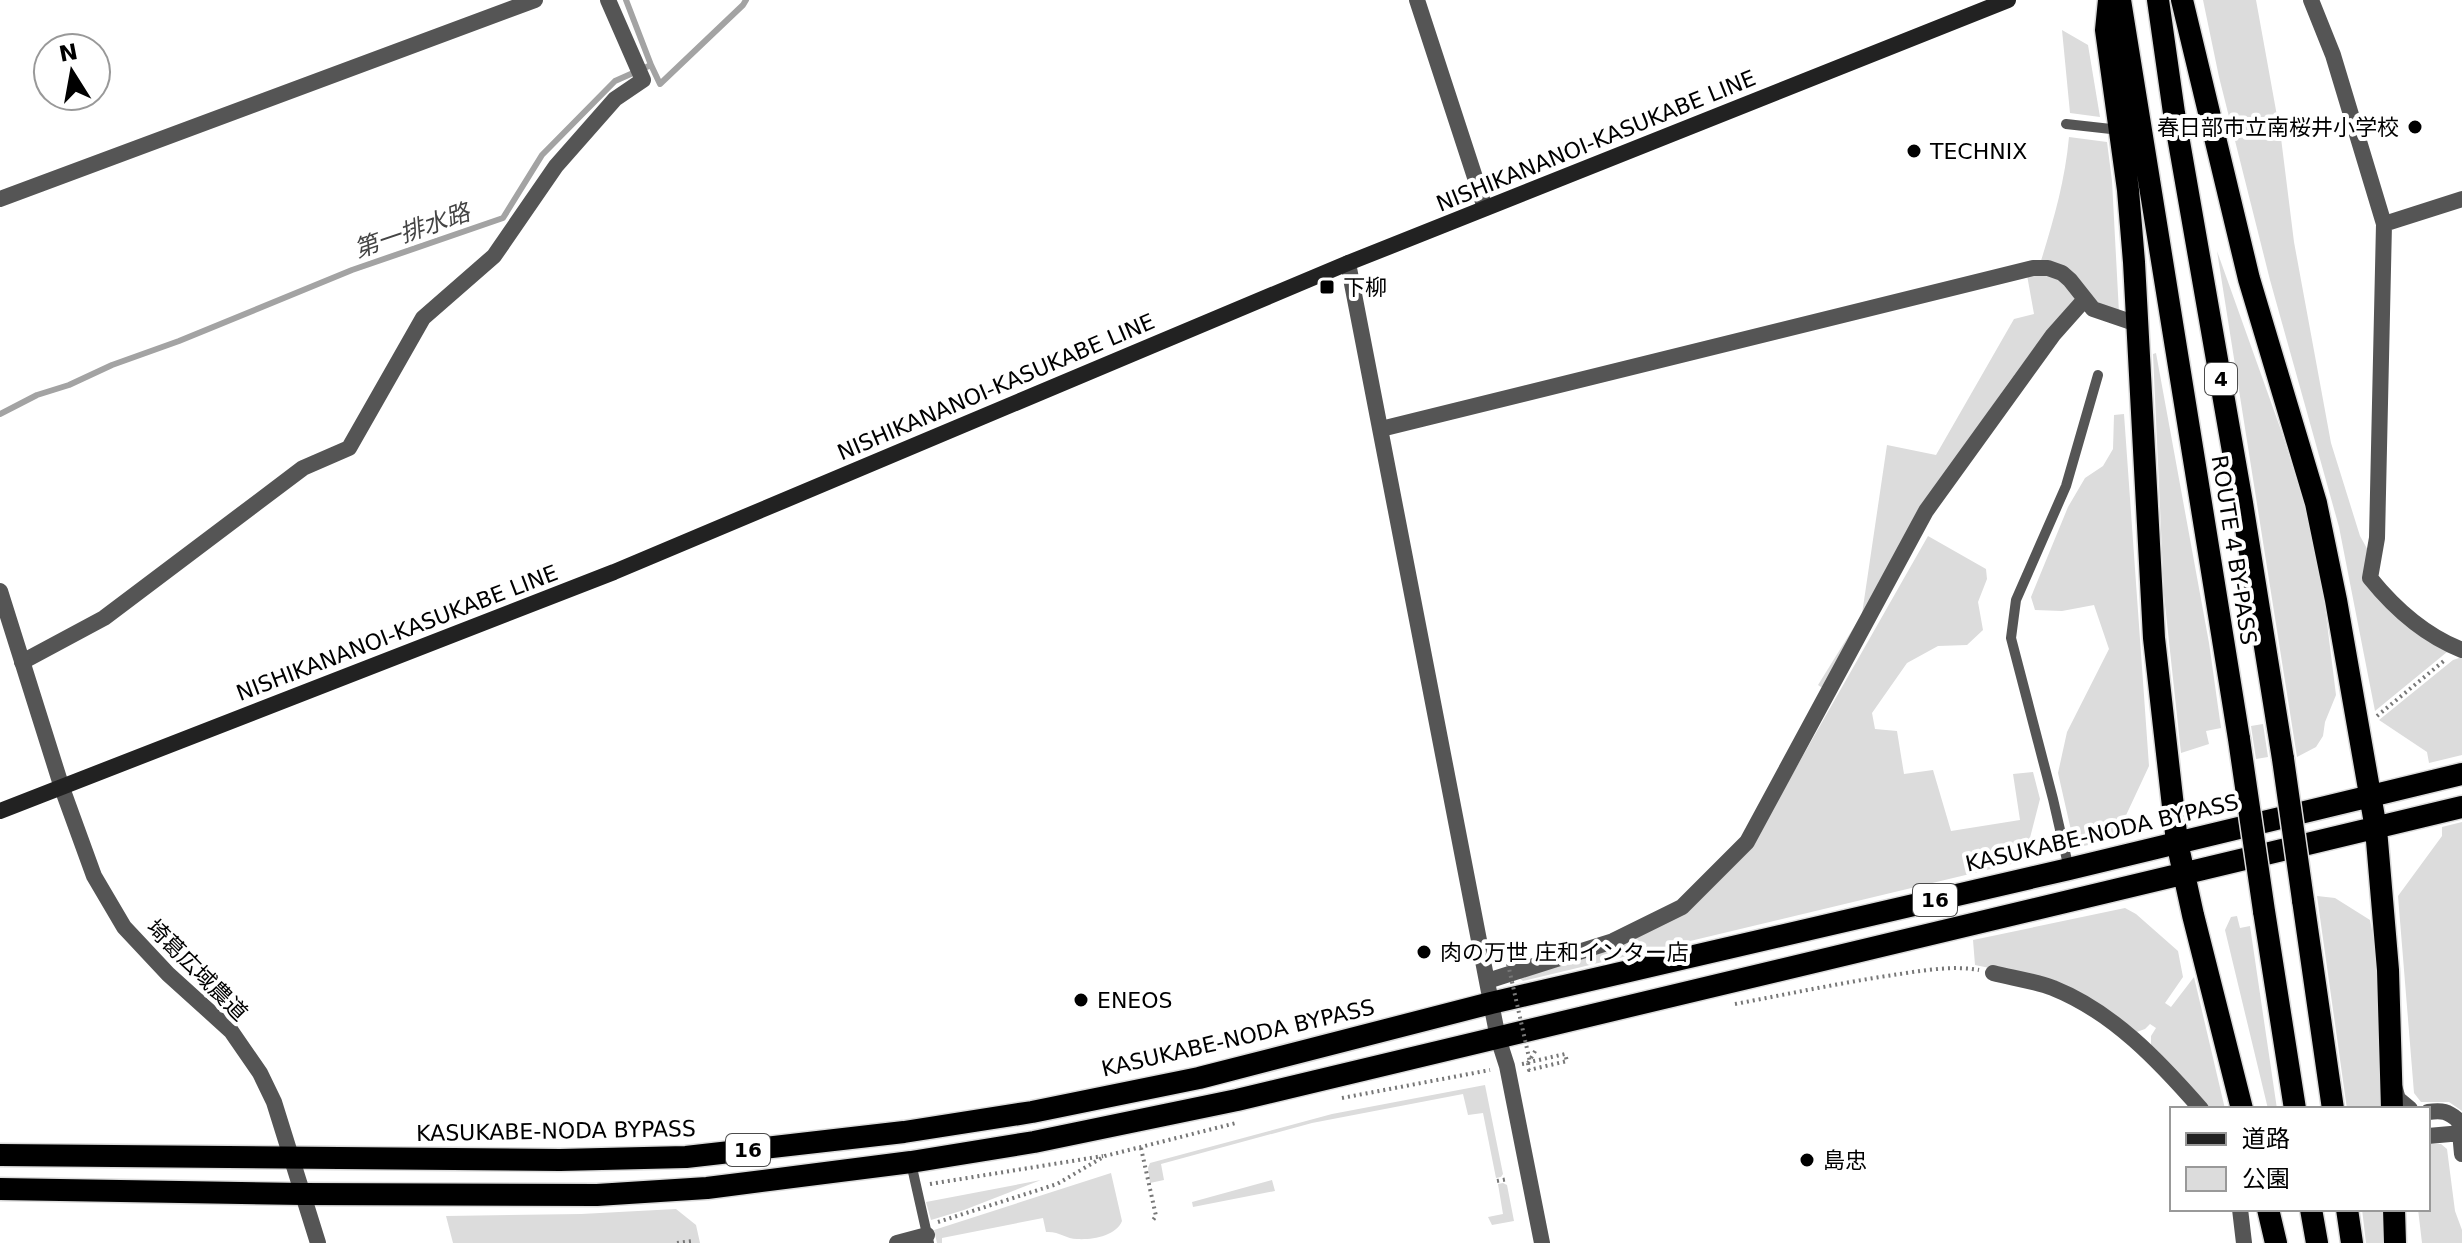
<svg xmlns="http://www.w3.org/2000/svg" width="2462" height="1243" viewBox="0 0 2462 1243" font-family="'DejaVu Sans','Noto Sans JP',sans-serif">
<rect width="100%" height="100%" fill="#fff"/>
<path fill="#dcdcdc" d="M2203,0H2256L2281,138L2294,242L2331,443L2360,536L2370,554L2365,580C2394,615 2408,630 2447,652L2375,711L2339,527L2270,280L2219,77Z
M2062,30L2088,45L2100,117L2070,113Z
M2069,137L2107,142L2112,181L2119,313L2108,310L2040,264C2053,222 2065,182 2069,137Z
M2217,251L2282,433L2310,524L2325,607L2336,695L2325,722L2323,736L2316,747L2297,757Z
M2042,273L2065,281L2076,298C1973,414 1901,555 1824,689L1818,685L1862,614L1887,445L1936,455L2014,319L2034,314L2027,275Z
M2156,353L2209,643L2221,728L2206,731L2209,744L2181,753L2164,595L2153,354Z
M2124,414L2149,766L2121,826L2117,827L2119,838L2075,848L2058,773L2067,732L2109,649L2094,605L2062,611L2035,610L2031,597L2068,507L2085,478L2103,466L2113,449L2114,415Z
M1928,536L1986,569L1987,579L1978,602L1983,630L1967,645L1938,646L1907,663L1872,713L1875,729L1897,731L1904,774L1933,770L1951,831L2020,820L2013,774L2033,772L2040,799L2024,861L1523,981L1518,977L1628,935L1701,885L1780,796Z
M2462,657V755L2429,763L2427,752L2379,720L2453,660Z
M2263,724L2268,757L2256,759L2251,726Z
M2462,822V1111L2449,1102H2421L2414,1093L2398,896L2442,836V827Z
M2317,896L2335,898L2370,920L2376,950L2384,1109H2347Z
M2125,908L2136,914L2178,951L2183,977L2165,1003L2171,1007L2194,977L2225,1109H2199L2151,1045V1036L2156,1028L2150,1024L2145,1029L2134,1033L2009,972L1975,965L1973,940Z
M2237,916L2240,928L2250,926L2277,1109H2268L2225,930L2231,917Z
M1485,1085L1503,1174L1501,1177L1496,1178L1483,1113L1468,1115L1463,1094L1312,1123L1161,1164L1164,1180L1150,1183L1148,1168L1150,1163L1332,1114Z
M2428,1144H2441L2447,1149L2455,1211L2462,1230V1243H2422L2418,1209H2428Z
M1111,1173L1122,1221C1116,1236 1092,1240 1077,1239C1066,1239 1059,1231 1046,1232L1043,1218L942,1238V1243H937L934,1230Z
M1041,1180L964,1210L931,1220L926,1202Z
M1272,1180L1275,1191L1193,1207L1192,1202Z
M1503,1183L1507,1185L1514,1221L1492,1225L1488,1217L1503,1214L1498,1184Z
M676,1209L696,1225L700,1243H453L446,1216L581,1214Z
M2362,1209H2386L2387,1243H2366Z"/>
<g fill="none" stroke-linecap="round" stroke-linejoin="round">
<path stroke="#a3a3a3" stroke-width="6" d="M626,0L651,65L660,84L743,5L746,0
M0,414L37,395L69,385L112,365L179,341L352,270L503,218L542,155L615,81L651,65"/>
<g stroke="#dbdbdb" stroke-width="25">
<path id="trunk" d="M2109,0L2106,30L2128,190L2134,262L2154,638L2177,842L2193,915L2242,1109
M2120,0L2239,739
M2158,0L2174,113L2242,503L2283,759
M2182,0L2249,279L2316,503L2336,600L2376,829L2388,970L2392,1109
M2303,900L2333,1109
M2264,911L2295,1109
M0,1155L560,1160L686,1157L904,1132L1032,1112L1199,1078L1491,1003L2069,869L2462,774
M0,1189L302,1194L597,1195L707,1188L911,1162L1034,1142L1237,1100L2462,807
M2268,1209L2276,1243
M2311,1209L2317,1243
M2347,1209L2352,1243
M2394,1209L2395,1243"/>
</g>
<path stroke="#777" stroke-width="4" stroke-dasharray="2 4" stroke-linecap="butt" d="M2377,716L2445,660
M1735,1004C1788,994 1840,983 1893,975C1920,971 1952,965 1979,970
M1528,1063L1529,1070L1567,1061L1565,1054L1530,1062
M1522,1064L1528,1063L1537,1048
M1342,1098L1490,1070
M1141,1148L1156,1216L1153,1220
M1497,1181L1508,1179
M930,1184L1103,1156
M938,1222L1057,1184L1105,1156L1236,1123
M677,1243L693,1241"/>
<path stroke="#555" stroke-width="10" d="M2066,124L2120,130
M2069,869L2053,799L2011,638L2016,600L2066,486L2098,375
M911,1163L929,1243"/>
<path stroke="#555" stroke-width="16" d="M1417,0L1485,208
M2311,0L2333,55L2384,224L2377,538L2370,578C2395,609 2424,635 2462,650
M0,199L535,0
M2384,224L2462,199
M1348,263L1489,992
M1381,429L2033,268H2048L2062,273L2070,280L2093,309L2137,324
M22,662L104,618L303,468L349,448L423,318L494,256L556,166L615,99L643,80L608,0
M1993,973C2013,978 2034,981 2053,988C2113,1012 2159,1061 2201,1109
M1487,981L1613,941L1682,907L1747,842L1926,511L2053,335L2085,299
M2394,1086L2398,1099L2410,1109
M2428,1112C2442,1110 2448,1111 2459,1121L2462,1154
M2428,1136L2462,1133
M2240,1209L2244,1243
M897,1243L927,1235"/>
<path stroke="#555" stroke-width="16" d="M0,591L62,788L94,876L124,927L168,974L231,1031L260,1073L274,1102L318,1243
M1491,1003L1498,1038L1507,1066L1542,1243"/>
<path stroke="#222" stroke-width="16" d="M0,811L614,572L1348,263L2008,0"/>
<use href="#trunk" stroke="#000" stroke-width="22"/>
<g stroke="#dbdbdb" stroke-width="25" stroke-linecap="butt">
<path id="trunk-bridge" d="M2239,739L2264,911
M2283,759L2303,900"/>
</g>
<path stroke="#777" stroke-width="4" stroke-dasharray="2 4" stroke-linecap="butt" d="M1508,964L1530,1062"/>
<use href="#trunk-bridge" stroke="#000" stroke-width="22"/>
</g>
<g fill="#000" stroke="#fff" stroke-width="3">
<circle cx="2415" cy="127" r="8"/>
<circle cx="1914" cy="151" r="8"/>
<rect x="1319" y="279" width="16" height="16" rx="4"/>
<circle cx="1424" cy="952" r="8"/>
<circle cx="1081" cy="1000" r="8"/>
<circle cx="1807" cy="1160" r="8"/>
</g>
<g text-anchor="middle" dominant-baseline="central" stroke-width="8" stroke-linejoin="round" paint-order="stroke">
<g fill="#fff" stroke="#4c4c4c" stroke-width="2">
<rect x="2205" y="363" width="32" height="32" rx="6"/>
<rect x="1913" y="884" width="44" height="32" rx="6"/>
<rect x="726" y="1134" width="44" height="32" rx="6"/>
</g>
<g font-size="20" font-weight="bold" fill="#000">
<text x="2221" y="379">4</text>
<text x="1935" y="900">16</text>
<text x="748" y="1150">16</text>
</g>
<g font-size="22" fill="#000" stroke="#fff" text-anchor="start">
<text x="2399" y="127" text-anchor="end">春日部市立南桜井小学校</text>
<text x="1930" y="151">TECHNIX</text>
<text x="1343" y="287">下柳</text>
<text x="1440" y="952">肉の万世 庄和インター店</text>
<text x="1097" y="1000">ENEOS</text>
<text x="1823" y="1160">島忠</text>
</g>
<g font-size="22" fill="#000" stroke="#fff">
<text transform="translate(1596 141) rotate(-22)">NISHIKANANOI-KASUKABE LINE</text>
<text transform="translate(996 387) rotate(-23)">NISHIKANANOI-KASUKABE LINE</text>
<text transform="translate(2234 550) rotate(81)">ROUTE 4 BY-PASS</text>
<text transform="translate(397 633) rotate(-21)">NISHIKANANOI-KASUKABE LINE</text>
<text transform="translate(2102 833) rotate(-13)">KASUKABE-NODA BYPASS</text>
<text transform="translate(197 970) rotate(45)">埼葛広域農道</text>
<text transform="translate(1238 1038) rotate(-13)">KASUKABE-NODA BYPASS</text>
<text transform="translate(556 1131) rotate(-1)">KASUKABE-NODA BYPASS</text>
</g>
<g font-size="24" font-style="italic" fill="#444" stroke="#fff">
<text transform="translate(412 231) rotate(-19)">第一排水路</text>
</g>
</g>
<rect x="2170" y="1107" width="260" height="104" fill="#ffffff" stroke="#999999" stroke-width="2"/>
<rect x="2186" y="1133" width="40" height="12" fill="#222222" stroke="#999999" stroke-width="2"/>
<text x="2242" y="1147" font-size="24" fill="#000000">道路</text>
<rect x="2186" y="1167" width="40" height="24" fill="#dcdcdc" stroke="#999999" stroke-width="2"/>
<text x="2242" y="1187" font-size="24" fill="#000000">公園</text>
<g transform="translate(72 72) rotate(349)"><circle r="38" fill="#ffffff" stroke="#999999" stroke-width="2"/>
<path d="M0-6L14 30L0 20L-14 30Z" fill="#000000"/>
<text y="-12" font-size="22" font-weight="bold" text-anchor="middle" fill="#000000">N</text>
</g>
</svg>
